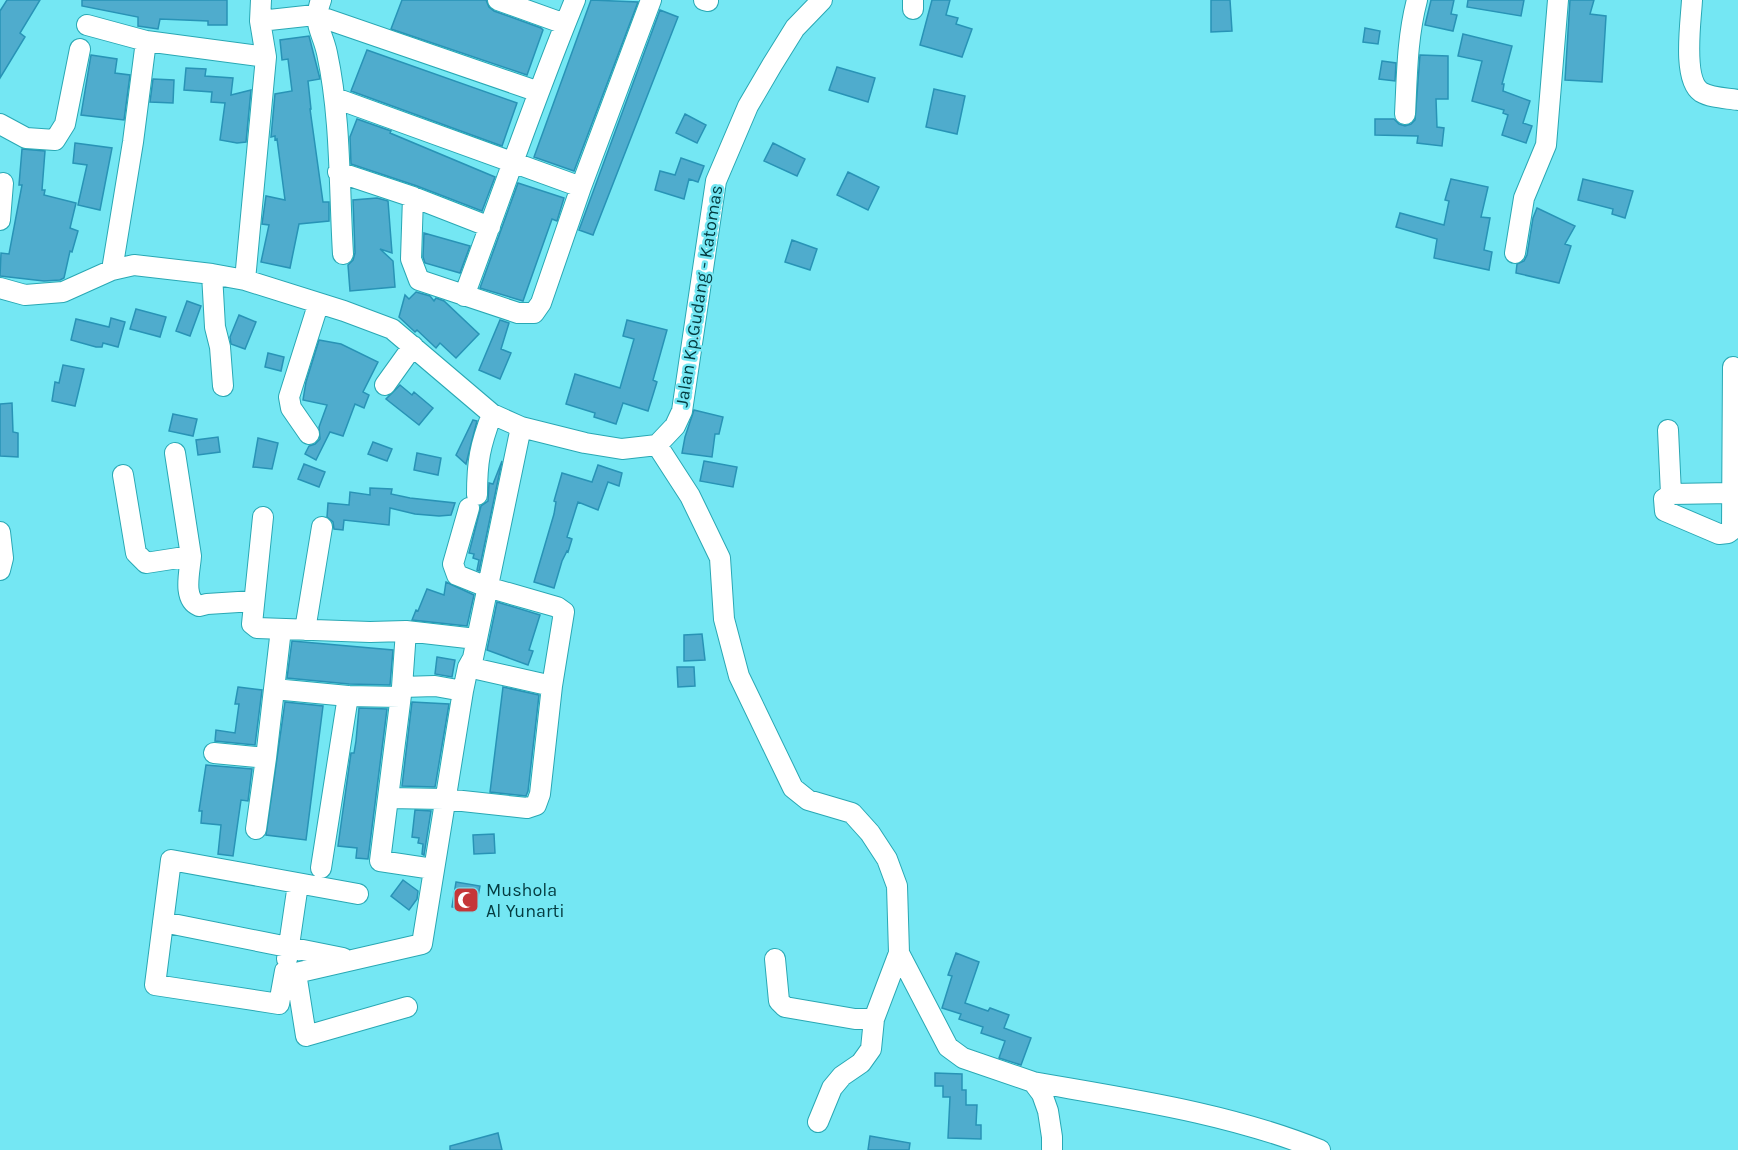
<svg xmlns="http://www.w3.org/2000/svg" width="1738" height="1150" viewBox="0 0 1738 1150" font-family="Karla,sans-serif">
<rect width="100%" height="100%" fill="#74e7f3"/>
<path fill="#4faccd" stroke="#2893b6" stroke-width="1.5" d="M7,0H40L20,33L25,37L0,78V11Z
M82,0H227V25H208V21L160,19L158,29L138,26V17L82,6Z
M402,0H486L489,7L494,11L541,28L543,30L527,75L391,29Z
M591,0L638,2L574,171L534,157Z
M932,0H950L946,15L958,18L956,24L972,29L962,57L920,45Z
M1211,0H1230L1232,31L1211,32Z
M1431,0H1454L1451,14L1457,15L1453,31L1425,25Z
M1468,0H1524L1521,16L1467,7Z
M1570,0H1594L1590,14L1606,16L1602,82L1565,80Z
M660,10L678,17L593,235L579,230Z
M1365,28L1380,31L1378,44L1363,42Z
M1463,34L1512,46L1502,84H1504L1503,91L1530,101L1523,123L1532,126L1526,143L1502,135L1508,115L1503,113L1504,110L1472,101L1482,61L1458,56Z
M309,36L320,79L308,81L311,109H310L323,202H329V221L299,224L290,268L261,262L269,225L262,224L266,196L285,200L277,139L275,140V136L271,137L275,94L292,91L288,59L282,60L280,40Z
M367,50L517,103L502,146L351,91Z
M91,55L117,59L115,73L130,75L124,120L81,115Z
M1420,55L1448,56V99H1436L1437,127L1444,128L1442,146L1417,143L1418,136L1375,135V119H1394L1399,124L1405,126L1411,124L1415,120Z
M1382,61L1396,63L1395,81L1379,79Z
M837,67L875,78L868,102L829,90Z
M186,68L206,69L205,76L233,78L231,95L251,90L246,142L237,143L220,140L225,103L211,102L212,92L184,90Z
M153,79L174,80L173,103L150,102Z
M934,89L965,96L957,134L926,127Z
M685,114L706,125L697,143L676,133Z
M357,119L391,131L390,133L495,177L482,211L417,186L351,164L350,137Z
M75,143L112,148L100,210L78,205L87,165L73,163Z
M773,143L805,159L797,176L764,161Z
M22,149L45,151L42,190H45L44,195L76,203L70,228L78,231L72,252L70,251L64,278L60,280L44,281L0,276L1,253L9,254L22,185H19Z
M681,158L704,166L698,182L689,179L684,199L655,190L660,171L675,175Z
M848,172L879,187L868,210L837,195Z
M1451,179L1488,187L1481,217L1490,218L1484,250L1492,252L1489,270L1434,258L1437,239L1396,227L1400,213L1444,225L1449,201L1445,200Z
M1583,179L1633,191L1625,218L1612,214L1613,209L1578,200Z
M518,183L564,198L557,221L552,219L523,301L480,288Z
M377,198L388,201L392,253L380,249L393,261L395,287L350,291L348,265L353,260L355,253L353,200Z
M1537,208L1575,226L1565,244L1571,246L1559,283L1516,273L1517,264L1524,261L1527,255L1533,218Z
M424,233L470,246L460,273L425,263L423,257Z
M792,240L817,249L810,270L785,262Z
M416,292L430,296L434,301L436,298L444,301L479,334L456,358L440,343L436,348L417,330L415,332L399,317L405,295L409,299Z
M187,301L201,306L190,336L176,331Z
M136,309L166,317L160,337L130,329Z
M239,315L256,322L245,349L231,344L230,337Z
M111,318L125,322L118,347L103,343L102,347H96L71,340L76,319L109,327Z
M500,320L509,323L501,349L511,353L500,379L479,370Z
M627,320L667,330L653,380L657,382L648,411L623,403L616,424L594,417L595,413L566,404L575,374L620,388L634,339L623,336Z
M319,340L341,344L378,362L363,392L369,395L364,408L355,404L343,436L330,432L316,460L305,454L309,446L315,444L320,439L319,427L327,405L303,400L306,382Z
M268,353L284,357L281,371L265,367Z
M63,365L84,369L75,406L52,401L55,382L59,383Z
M400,385L412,395L414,392L433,408L419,425L386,399Z
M12,403L13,432L18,433V457L0,456V404Z
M694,410L723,417L719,434H715L712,457L682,453L685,437Z
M173,414L197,419L193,436L169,431Z
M473,420L477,421L466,464L456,455Z
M218,437L220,452L198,455L196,440Z
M258,438L278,443L272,469L253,467Z
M373,442L392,449L387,461L368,454Z
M417,453L441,458L438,475L414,470Z
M502,461L479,571L477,570L479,560L473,558L474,554L469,553L481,506L488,501L489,483L493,484Z
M704,461L737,467L733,487L700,481Z
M304,464L325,472L319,487L298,479Z
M598,465L622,473L619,486L608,482L598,510L578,502L567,537L572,539L568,552L567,551L562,561L554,588L534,582L554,514L556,502L554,501L562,473L592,482Z
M370,488L392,489L391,494L410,498L455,503L451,515L439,516L415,514L390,508L389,525L344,520L343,530L334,529L333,522L327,517L328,503L349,505L350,492L370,495Z
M446,582L474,595L467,626L412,620L416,610L418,611L427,589L444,595Z
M497,602L540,615L529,650L533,651L528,665L487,650Z
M702,634L705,660L684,661V635Z
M292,641L393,650L390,685L349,684L287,678Z
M437,657L455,660L452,677L435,674Z
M677,667H694L695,686L678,687Z
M238,687L262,690L255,745L215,741L216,730L235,733L239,704H235Z
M503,687L539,695L528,791L526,796L490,792Z
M285,702L323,706L306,840L266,835Z
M412,702L449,704L435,787L402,786Z
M359,708L387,709L368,859L356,858L357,848L338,846L351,753H354L356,741Z
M206,765L252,769L248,801L241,800L233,856L218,854L221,825L201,823L202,811H199Z
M415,810L431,811L424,855L422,854L423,844L418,843L419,838L412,837Z
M494,834L495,853L474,854L473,835Z
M403,880L418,891L417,899L409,910L391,896Z
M456,882L480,886L475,911L452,907Z
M956,953L979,962L965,1003L988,1011L990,1008L1009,1015L1004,1028L1031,1038L1021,1065L999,1058L1005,1041L981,1033L983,1027L959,1019L961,1014L942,1008L952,976L948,975Z
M935,1073L962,1074V1090H966V1105H977L976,1125H981V1139L948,1138L950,1097H943V1086H935Z
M498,1133L502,1150H450V1146Z
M870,1136L910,1143L909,1150H868Z"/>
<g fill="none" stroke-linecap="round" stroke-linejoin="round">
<g stroke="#29a8b4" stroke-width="22">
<path id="minor" d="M321,0C312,24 322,30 327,53C341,118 339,187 343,254
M498,0L565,24
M704,0L708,1
M913,0V9
M1692,0C1691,21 1682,79 1701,92C1711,98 1726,98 1738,100
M260,21L315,15L539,92
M87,25L146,41L266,57
M335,98L581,187
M1405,114C1407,76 1407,38 1417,0
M0,124L26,138L55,140L65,124L80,49
M338,172L413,197L490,227
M413,197L411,259L419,280L518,313H534L541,303L581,187L651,0
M0,220L3,183
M1515,253L1524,198L1546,145L1558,0
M112,270L133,142L146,41
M212,274L215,327L220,347L223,386
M245,280L266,57L260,21L261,0
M0,288L25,295L63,292L112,270L134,265L212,274L245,280L344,311L392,329L492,414L521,427L585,443L622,449L657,445L675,426L682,411L716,181L748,106L772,65L795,28L822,0
M464,296C501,197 535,97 575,0
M1733,367L1732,530L1728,533L1719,534L1665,511L1664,499L1671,494L1731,493L1738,492
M385,385L413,346
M1668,430L1671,494
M309,434L291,408L289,397L318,305
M657,445L690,496L720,558L724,619L739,676L793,788L808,800L852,813L870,833L887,859L897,886L899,953L948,1047L963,1058L1033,1082L1042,1094L1048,1111L1052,1137V1150
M175,453L191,556
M123,475L136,553L146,563L191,556C190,571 182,599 199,606L207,604L254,601
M477,495C477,461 480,446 492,414
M263,517L252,624L257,628L370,632L406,631L476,639
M0,532L3,558L0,570
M305,630L322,527
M406,631L402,687L380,861L433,869
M468,667L552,686
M402,687L435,686L463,691
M274,689L348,696L400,697
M214,753L266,758
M389,798L444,799L527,808L536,805L540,794L552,686L564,612L557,607L487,587L457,575L453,564L469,508
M256,829L266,758L281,629
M321,868L348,696
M358,894L171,860L155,985L279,1004L285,971L296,973L422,944L463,691L468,667L473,658L521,427
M163,922L343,958
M287,959L298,884
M775,959L779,1001L785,1007L855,1019H874L899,953
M296,973L306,1036L407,1007
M1033,1082C1129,1099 1229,1113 1320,1150
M818,1122L832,1088L842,1076L861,1063L871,1049L874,1019"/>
</g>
<use href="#minor" stroke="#fff" stroke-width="20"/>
</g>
<defs>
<g id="mosque-square" transform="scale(1.35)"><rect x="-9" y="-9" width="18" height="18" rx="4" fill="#c53638" stroke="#74e7f3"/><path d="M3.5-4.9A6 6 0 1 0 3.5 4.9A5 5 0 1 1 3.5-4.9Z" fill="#fff"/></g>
</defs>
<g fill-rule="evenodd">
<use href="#mosque-square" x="466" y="900"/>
</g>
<g text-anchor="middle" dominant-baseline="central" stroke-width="5" stroke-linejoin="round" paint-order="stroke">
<g font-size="18" fill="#043b40" stroke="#74e7f3">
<text transform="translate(699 296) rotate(-81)">Jalan Kp.Gudang - Katomas</text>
</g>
<g font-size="18" fill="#043b40" stroke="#74e7f3" text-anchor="start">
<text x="486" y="890">Mushola<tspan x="486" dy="21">Al Yunarti</tspan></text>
</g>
</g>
</svg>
